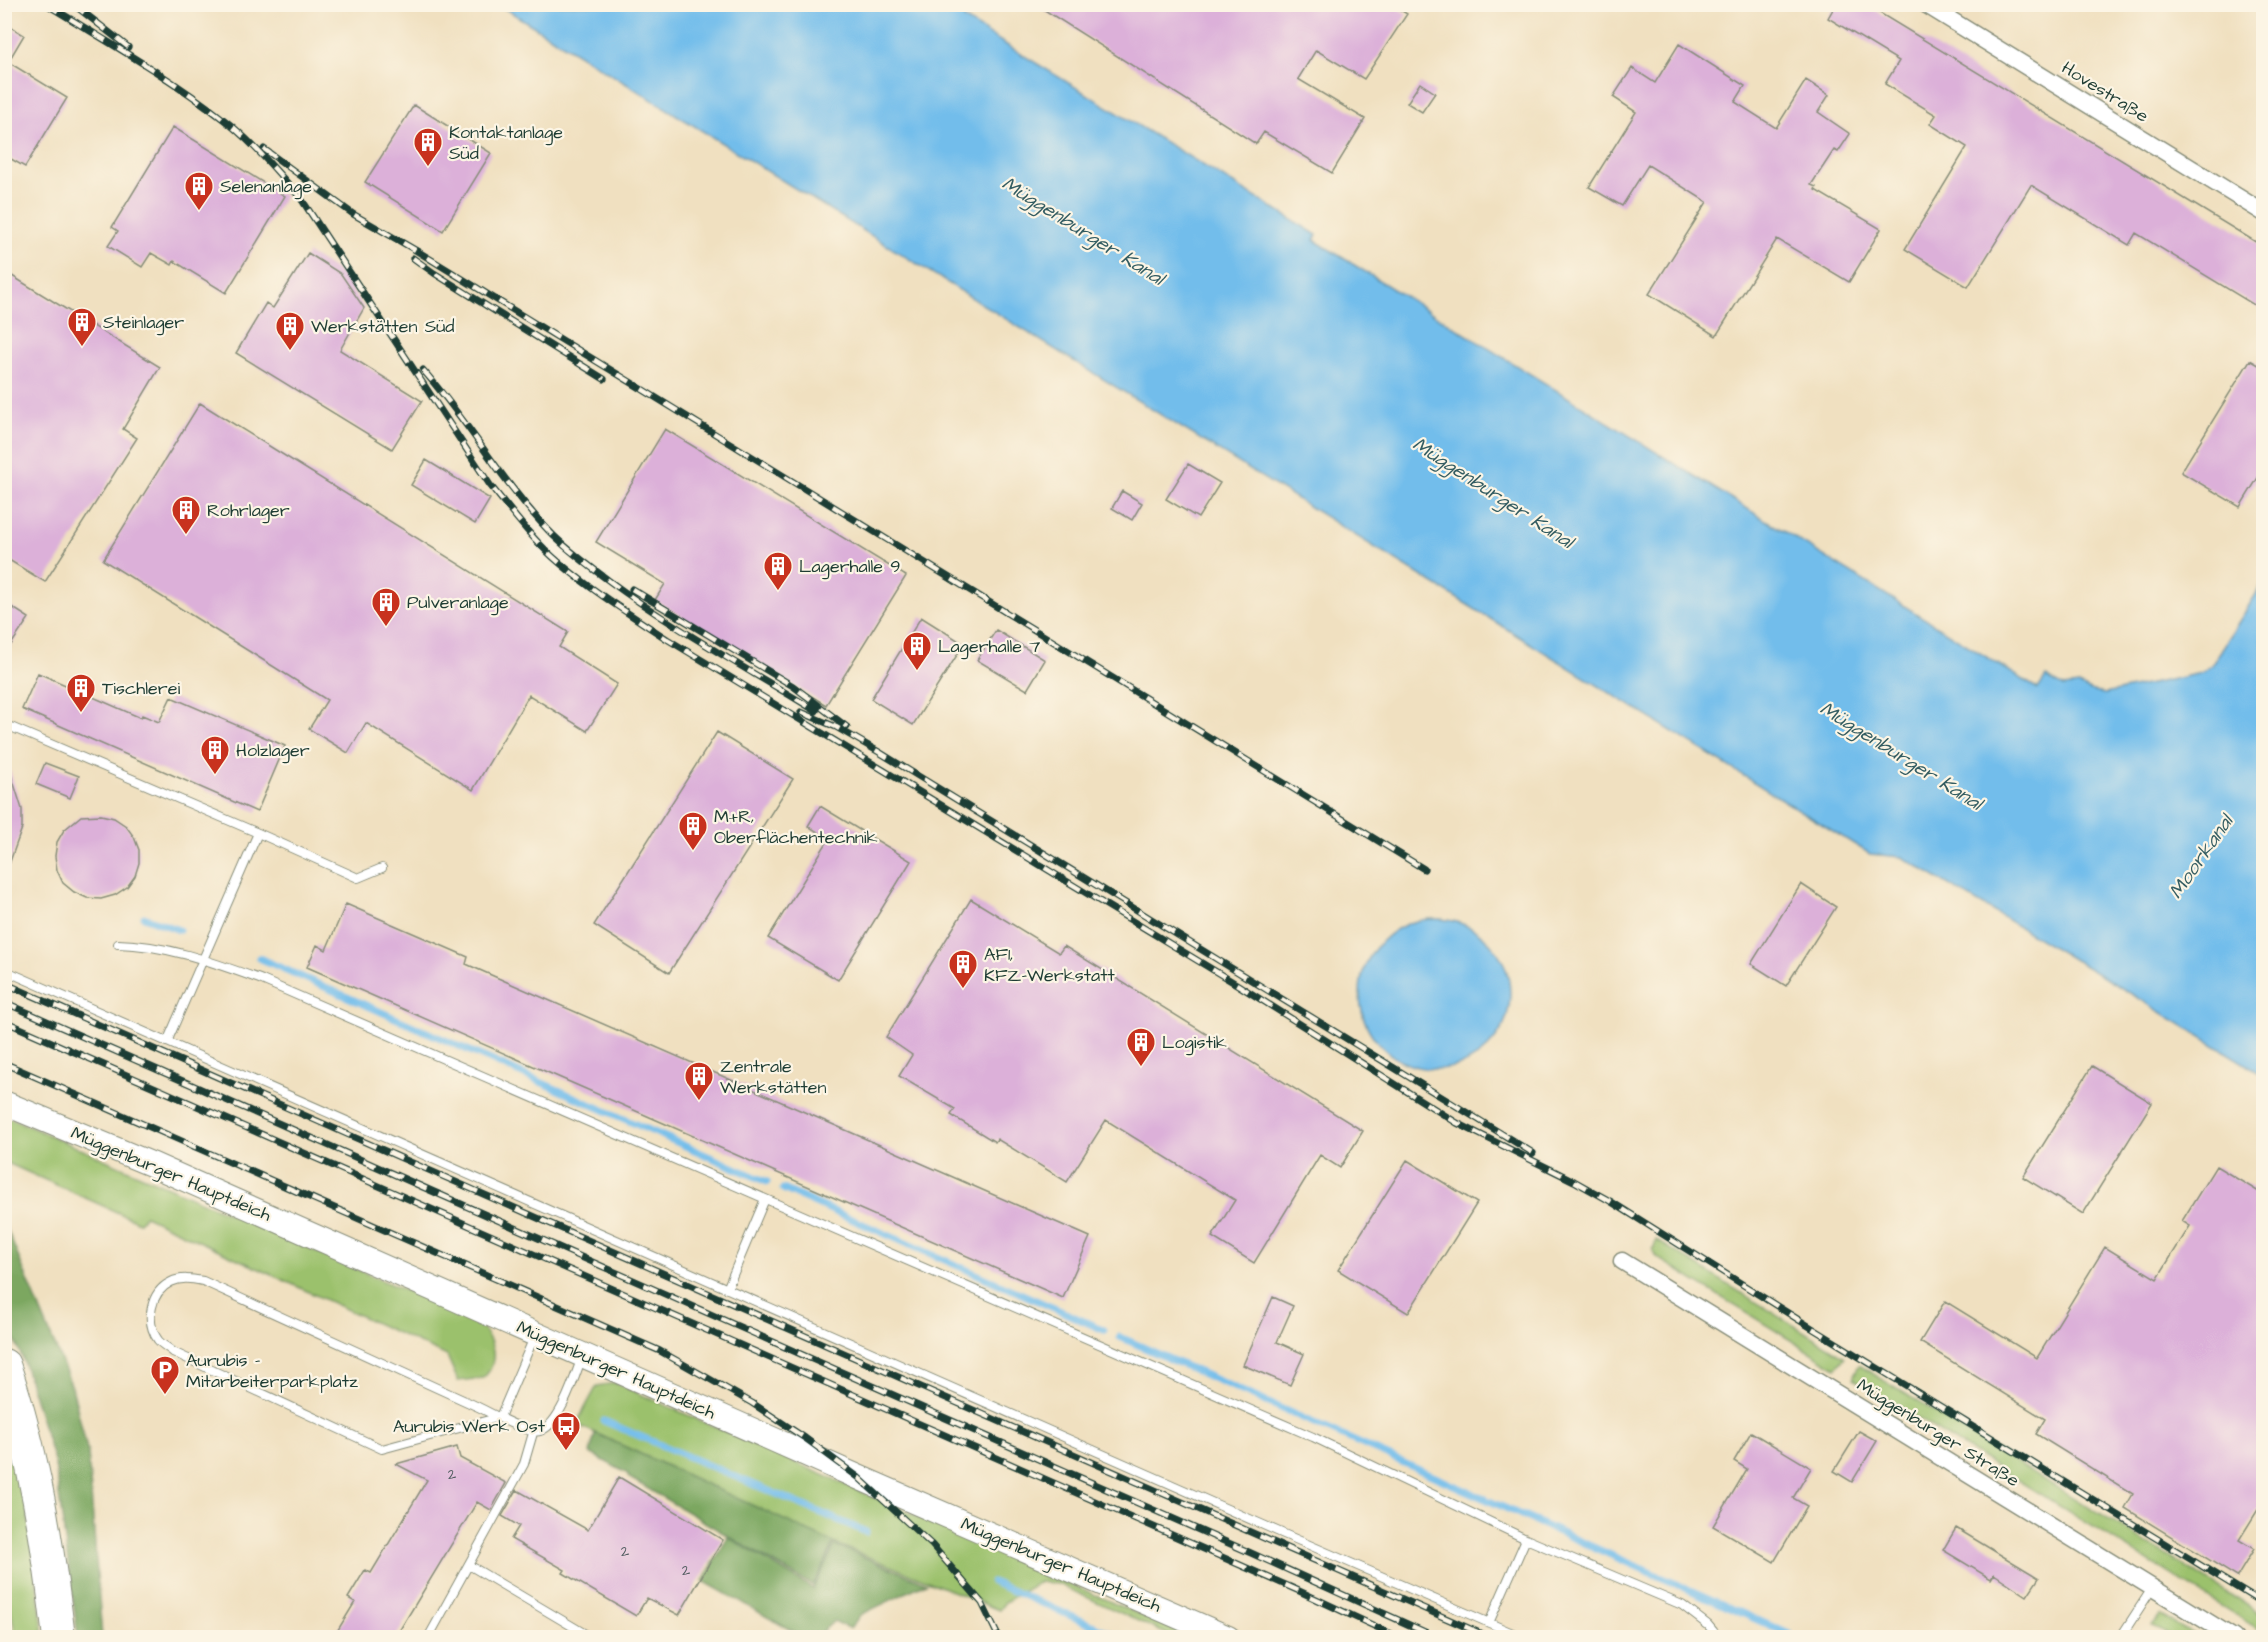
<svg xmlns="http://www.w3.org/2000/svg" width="2268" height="1642" viewBox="0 0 2268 1642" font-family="'Architects Daughter',sans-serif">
<rect width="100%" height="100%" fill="#fcf5e5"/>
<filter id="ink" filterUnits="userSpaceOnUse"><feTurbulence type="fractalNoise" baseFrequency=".0167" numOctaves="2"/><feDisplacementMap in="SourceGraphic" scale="12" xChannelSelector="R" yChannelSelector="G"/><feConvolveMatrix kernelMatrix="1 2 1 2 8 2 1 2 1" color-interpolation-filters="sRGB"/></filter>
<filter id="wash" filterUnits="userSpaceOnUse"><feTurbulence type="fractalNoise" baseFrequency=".008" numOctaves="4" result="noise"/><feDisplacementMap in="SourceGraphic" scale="24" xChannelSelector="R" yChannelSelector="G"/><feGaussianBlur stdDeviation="1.35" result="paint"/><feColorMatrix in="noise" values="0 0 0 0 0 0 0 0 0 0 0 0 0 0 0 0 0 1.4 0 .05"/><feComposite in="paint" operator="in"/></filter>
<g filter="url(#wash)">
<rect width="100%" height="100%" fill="#f0e0c0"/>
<path fill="#9bc16c" stroke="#5d7f50" stroke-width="1.5" d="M5,1116L475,1321C492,1335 502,1361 483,1378L458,1381L447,1356L145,1216L139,1222L5,1162Z
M1656,1240L1845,1357L1836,1368L1656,1257L1653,1251Z
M1859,1365L2263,1615V1632L1854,1379V1375Z
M615,1383L1190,1637H1173L1058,1584L1039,1582L1005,1602L999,1610L834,1543L580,1426L579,1419L597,1386Z
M4,1402L21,1466L44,1637H16L5,1581Z
M2161,1616L2198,1637H2171L2152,1625Z"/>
<path fill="#7ca760" stroke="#4e724a" stroke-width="1.5" d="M4,1222L72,1387L88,1453L102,1637H78L55,1465L23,1360L5,1316Z
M595,1433L834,1543L813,1586L628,1477V1474L590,1453Z
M728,1537L813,1589L835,1545L926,1583L860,1615L850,1629L834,1621L816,1637H803L703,1581Z"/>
<path fill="#72bdeb" stroke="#487d90" stroke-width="1.5" d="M499,5H951L967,14L964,19L1317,235L1314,240L2038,689L2046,677L2064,687L2079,685L2093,692L2105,694L2201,673L2212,665L2263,583V1075L2135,996L1902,857L1870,854Z
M1360 994a75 75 0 1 1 150 0a75 75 0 1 1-150 0Z"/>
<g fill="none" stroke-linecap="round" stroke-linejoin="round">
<path stroke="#72bdeb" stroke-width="7" d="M144,917L179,930
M259,958L767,1182
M783,1189L1104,1330
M1120,1337L1789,1634
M604,1421L866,1532
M992,1582L1122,1638"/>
</g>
<g id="blocks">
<path fill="#dcb0d9" d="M1035,4H1391L1407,14L1364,79L1316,50L1298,79L1365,119L1332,173L1264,132L1256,144Z
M1836,4H1865L2264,247V311L2136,233L2129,245L2031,185L1968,287L1905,249L1967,147L1930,124L1936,115L1885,84L1899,61L1828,18Z
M4,23L24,35L8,62L67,98L25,167L4,155Z
M1679,44L1745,86L1735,102L1776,128L1806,80L1829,95L1818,112L1850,134L1838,152L1834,150L1811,185L1816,187L1815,190L1881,229L1849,282L1777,239L1716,336L1649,294L1707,202L1648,165L1622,206L1589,187L1636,112L1613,97L1632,68L1655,83Z
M1420,83L1435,93L1422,112L1407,103Z
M414,105L491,153L443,231L365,182Z
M173,127L285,196L226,293L174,261L172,265L151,253L142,267L108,246L118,231L112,227Z
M308,253L341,274L364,308L340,350L422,401L392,449L236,353L266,303L273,308Z
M4,271L160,367L123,429L137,438L45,582L4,557Z
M2250,360L2264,368V468L2240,507L2181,472Z
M200,403L568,632L559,647L617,684L587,731L529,695L473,790L366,723L348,753L309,729L327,700L103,560Z
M665,429L906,576L826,705L655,600L665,584L596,542Z
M426,460L490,499L475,524L411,485Z
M1188,464L1220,483L1198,518L1166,499Z
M1122,491L1142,503L1132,520L1112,508Z
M4,602L29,618L4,655Z
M921,617L964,644L913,725L871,699Z
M996,630L1045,660L1027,690L977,660Z
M38,673L141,718L142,715L159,722L171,697L285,746L257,812L22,709Z
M717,732L793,779L669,973L594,925Z
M45,763L79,776L70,798L36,784Z
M8,765L22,809V828L7,870H4V766Z
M820,806L911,861L838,980L768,938L829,839L808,826Z
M101,815L114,818L126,826L134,837L139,850V863L135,876L127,887L115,895L101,899L87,898L74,892L63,883L57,870L55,856L57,842L64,830L81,816Z
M1801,884L1836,907L1786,986L1751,964Z
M971,899L1059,953L1064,946L1363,1131L1340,1168L1320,1155L1254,1263L1212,1237L1235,1200L1106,1120L1067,1182L997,1139L995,1142L951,1115L955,1109L899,1076L912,1055L886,1037Z
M346,904L468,957L466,964L1090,1237L1063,1298L307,967L317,945L326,950Z
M2092,1066L2152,1103L2083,1214L2023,1177Z
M1407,1160L1477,1203L1408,1313L1338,1270Z
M2216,1166L2264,1195V1500L2239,1540L2254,1549L2237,1577L2125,1508L2133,1494L2036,1434L2045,1419L1920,1342L1945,1301L2037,1358L2105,1247L2157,1279L2190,1226L2182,1221Z
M1273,1297L1293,1306L1277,1342L1304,1354L1290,1385L1243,1365Z
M1859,1431L1877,1441L1852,1482L1834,1471Z
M1751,1432L1811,1468L1793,1498L1807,1506L1774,1562L1713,1526L1747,1469L1734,1461Z
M457,1447L460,1458L506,1483L491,1510L477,1502L395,1638H333L355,1602L348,1598L365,1570L371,1573L427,1480L396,1464Z
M619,1477L723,1540L679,1615L647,1598L636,1616L563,1573L565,1570L511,1539L519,1526L502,1516L517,1490L588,1530Z
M1956,1528L2039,1578L2027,1596L1994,1574L1991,1579L1943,1550Z"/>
</g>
</g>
<g filter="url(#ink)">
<use href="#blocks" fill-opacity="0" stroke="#888e7a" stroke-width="1.5"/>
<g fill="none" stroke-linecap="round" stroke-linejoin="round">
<g stroke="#888e7a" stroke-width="10">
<path id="lane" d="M4,724L258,833
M118,944C168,945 215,963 262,980L1313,1437L1526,1539L1682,1605L1708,1625L1719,1638
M4,970L1277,1531L1524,1638
M167,1042L258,833L358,878L382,868
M727,1289L765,1199
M500,1417L382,1449L173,1352C169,1348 162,1345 158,1340C145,1322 150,1292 171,1282C181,1277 192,1279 203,1281C293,1322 383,1364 474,1405C488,1411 528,1435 540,1431C560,1425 575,1376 582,1357
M500,1417L535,1335
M469,1565L592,1638
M1489,1623L1526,1539
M428,1638L524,1464L533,1433
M2120,1638L2153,1587"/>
</g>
<g stroke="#888e7a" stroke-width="19">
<path id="street" d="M1925,4L2264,213
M1622,1261L2234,1638"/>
</g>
<g stroke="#888e7a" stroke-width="26">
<path id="secondary" d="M4,1103L151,1164L858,1477L1228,1638"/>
</g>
<g stroke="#888e7a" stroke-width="34">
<path id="highway" d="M4,1365C34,1453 48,1545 59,1638"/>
</g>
<use href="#lane" stroke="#fff" stroke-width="8"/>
<use href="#street" stroke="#fff" stroke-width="16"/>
<use href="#secondary" stroke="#fff" stroke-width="24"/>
<use href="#highway" stroke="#fff" stroke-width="32"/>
<g stroke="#1f3d34" stroke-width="7">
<path id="rail" d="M46,4C106,41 168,76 223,119C252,141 276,171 300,197L490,485C512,512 534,542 561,564C594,592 631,615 667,639L1238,985L1457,1123L1574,1181L1610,1201L1807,1325L2264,1604
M73,4L128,47
M264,149L353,214L417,251L1424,869
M413,258L434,273L604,379
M423,370C468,421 501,481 549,531C566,549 588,565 608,580C674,629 746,668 816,711
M632,589L793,686L847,727
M801,712L836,727L879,752L1533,1153
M4,983L1491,1638
M4,1002L1251,1553L1438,1638
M4,1021L1297,1590L1400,1638
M4,1063L660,1351L752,1403L805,1438L858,1477L932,1545L982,1603L999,1638"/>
</g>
<use href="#rail" stroke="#fcf5e5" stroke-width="4.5" stroke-dasharray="14" stroke-linecap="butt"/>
</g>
</g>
<defs>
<g id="building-pin" transform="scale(1.5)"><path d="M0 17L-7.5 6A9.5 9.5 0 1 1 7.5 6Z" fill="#c8321e" stroke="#fcf5e5"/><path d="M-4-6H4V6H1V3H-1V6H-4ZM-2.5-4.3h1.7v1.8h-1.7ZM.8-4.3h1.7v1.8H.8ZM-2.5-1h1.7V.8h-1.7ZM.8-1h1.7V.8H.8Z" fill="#fff"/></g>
<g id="parking-pin" transform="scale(1.5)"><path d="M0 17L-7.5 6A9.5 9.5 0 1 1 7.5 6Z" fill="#c8321e" stroke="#fcf5e5"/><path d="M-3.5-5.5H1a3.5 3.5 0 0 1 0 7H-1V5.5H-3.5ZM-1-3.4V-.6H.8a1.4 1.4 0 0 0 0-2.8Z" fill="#fff"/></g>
<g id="bus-pin" transform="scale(1.5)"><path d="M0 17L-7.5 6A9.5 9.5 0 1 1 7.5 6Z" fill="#c8321e" stroke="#fcf5e5"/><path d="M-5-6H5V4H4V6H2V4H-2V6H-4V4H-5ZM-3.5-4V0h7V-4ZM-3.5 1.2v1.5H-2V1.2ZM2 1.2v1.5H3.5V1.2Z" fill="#fff"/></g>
</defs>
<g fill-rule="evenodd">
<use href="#building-pin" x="428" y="142"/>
<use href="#building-pin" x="199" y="186"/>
<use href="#building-pin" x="82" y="322"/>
<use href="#building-pin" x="290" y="326"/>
<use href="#building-pin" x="186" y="510"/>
<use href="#building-pin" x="778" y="566"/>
<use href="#building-pin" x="386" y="602"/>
<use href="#building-pin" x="917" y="646"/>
<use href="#building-pin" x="81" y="688"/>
<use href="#building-pin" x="215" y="750"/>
<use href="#building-pin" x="693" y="826"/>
<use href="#building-pin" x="963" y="964"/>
<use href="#building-pin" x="1141" y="1042"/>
<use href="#building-pin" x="699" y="1076"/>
<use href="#parking-pin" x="165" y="1370"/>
<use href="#bus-pin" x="566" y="1426"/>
</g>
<g text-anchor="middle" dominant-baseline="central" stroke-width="4.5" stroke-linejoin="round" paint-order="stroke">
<g font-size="15" fill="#4e5a5d">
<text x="452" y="1474">2</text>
<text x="625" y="1551">2</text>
<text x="686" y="1570">2</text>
</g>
<g font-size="18" fill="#1f3d34" stroke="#fcf5e5">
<text transform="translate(2105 92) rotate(32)">Hovestraße</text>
<text transform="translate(171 1174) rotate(23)">Müggenburger Hauptdeich</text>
<text transform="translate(616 1370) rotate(24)">Müggenburger Hauptdeich</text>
<text transform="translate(1938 1433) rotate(32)">Müggenburger Straße</text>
<text transform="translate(1061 1565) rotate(23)">Müggenburger Hauptdeich</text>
</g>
<g font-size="18" fill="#1f3d34" stroke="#fcf5e5" text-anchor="start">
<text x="449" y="132">Kontaktanlage<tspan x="449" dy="21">Süd</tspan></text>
<text x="220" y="186">Selenanlage</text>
<text x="103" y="322">Steinlager</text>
<text x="311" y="326">Werkstätten Süd</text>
<text x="207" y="510">Rohrlager</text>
<text x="799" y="566">Lagerhalle 9</text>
<text x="407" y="602">Pulveranlage</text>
<text x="938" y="646">Lagerhalle 7</text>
<text x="102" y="688">Tischlerei</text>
<text x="236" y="750">Holzlager</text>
<text x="714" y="816">M+R,<tspan x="714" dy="21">Oberflächentechnik</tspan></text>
<text x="984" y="954">AF1,<tspan x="984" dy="21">KFZ-Werkstatt</tspan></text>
<text x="1162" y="1042">Logistik</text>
<text x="720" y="1066">Zentrale<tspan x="720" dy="21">Werkstätten</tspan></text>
<text x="186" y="1360">Aurubis -<tspan x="186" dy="21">Mitarbeiterparkplatz</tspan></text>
<text x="545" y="1426" text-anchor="end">Aurubis Werk Ost</text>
</g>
<g font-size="20" font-style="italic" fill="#345d62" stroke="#fcf5e5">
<text transform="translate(1083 231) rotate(32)">Müggenburger Kanal</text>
<text transform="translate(1493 493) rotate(33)">Müggenburger Kanal</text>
<text transform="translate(1901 756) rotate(32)">Müggenburger Kanal</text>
<text transform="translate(2201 857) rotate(-55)">Moorkanal</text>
</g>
</g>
<rect width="2268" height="1642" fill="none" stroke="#fcf5e5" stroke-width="24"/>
</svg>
